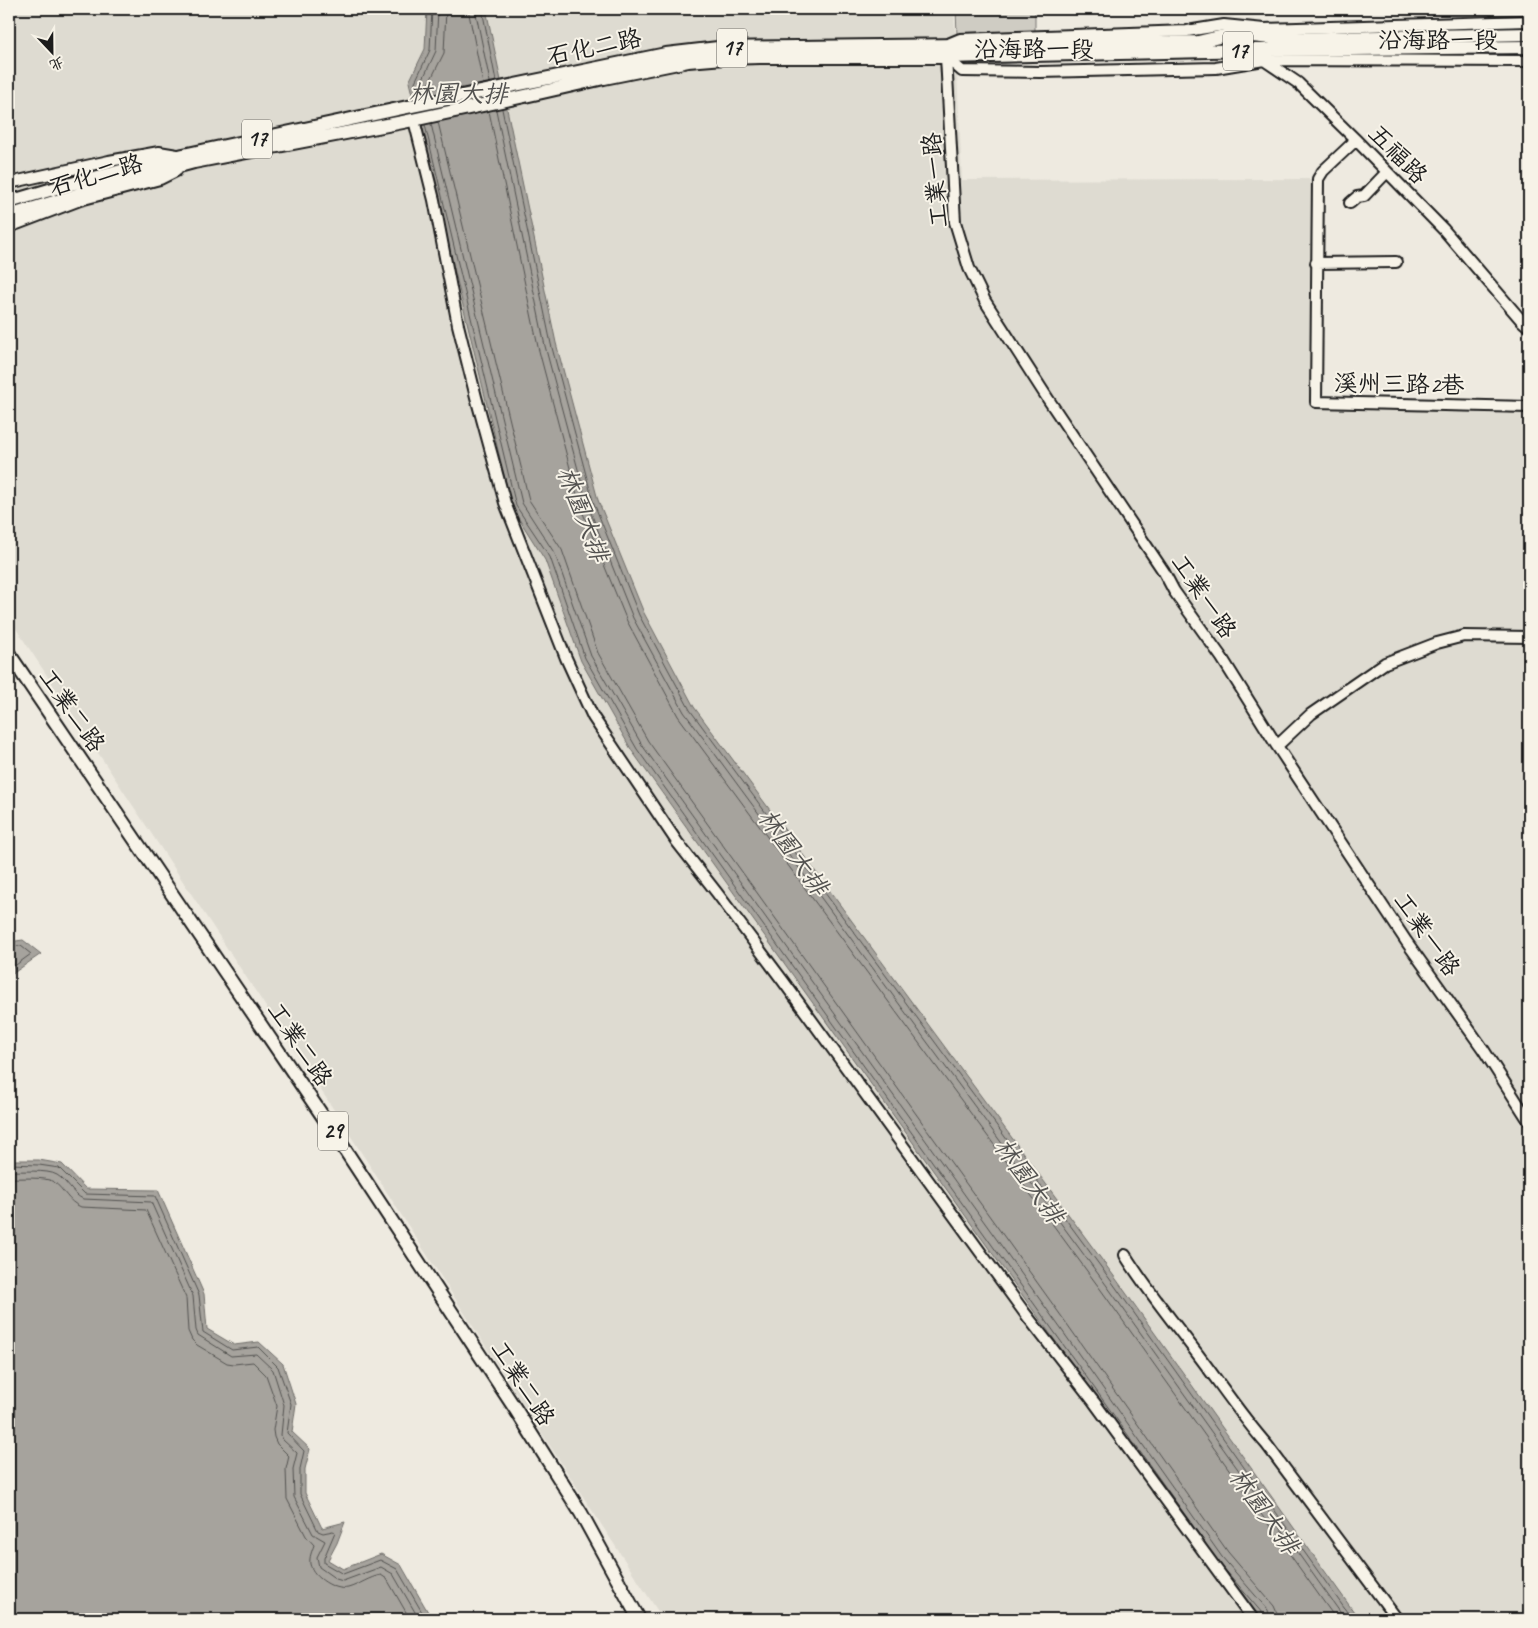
<svg xmlns="http://www.w3.org/2000/svg" width="1538" height="1628" viewBox="0 0 1538 1628" font-family="Caveat,'LXGW WenKai TC',sans-serif">
<rect width="100%" height="100%" fill="#eeeae0"/>
<filter id="ink" filterUnits="userSpaceOnUse"><feTurbulence type="fractalNoise" baseFrequency=".02" numOctaves="2"/><feDisplacementMap in="SourceGraphic" scale="10" xChannelSelector="R" yChannelSelector="G"/><feConvolveMatrix kernelMatrix="1 2 1 2 8 2 1 2 1" color-interpolation-filters="sRGB"/></filter>
<g filter="url(#ink)">
<path fill="#dedbd1" d="M9,9H954L962,180L1312,179L1311,407L1529,410V1619H663L535,1423L334,1110L9,618Z"/>
<path fill="#cfccc3" stroke="#767470" d="M956,9H1035V34L957,35Z"/>
<path fill="#a6a39d" stroke="#6f6d69" d="M427,9H486L556,343L598,500L644,613L694,707L1116,1279L1359,1619H1261L1214,1564L1051,1335L632,751L581,661L545,560L512,508L409,82L425,49Z
M23,940L41,954L9,976V942Z
M9,1157L12,1160H39L62,1164L86,1189L158,1190L204,1294L207,1329L234,1345L259,1342L283,1364L296,1404L292,1432L310,1449L305,1469V1493L322,1528L345,1522L337,1543L328,1560L343,1569L381,1554L401,1565L432,1619H9Z"/>
<g fill="none" stroke-linecap="round" stroke-linejoin="round">
<path stroke="#535250" stroke-width="1" d="M468,9L483,84
M475,9L490,82
M482,9L496,81
M431,94L429,83L444,53L446,9
M424,96L421,83L436,51L438,9
M418,97L415,82L430,50L432,9
M502,109L551,344L593,501L639,615L690,710L1112,1282L1352,1619
M496,110L545,346L587,503L633,618L684,712L1107,1286L1345,1619
M489,111L538,347L580,506L627,621L678,716L1101,1290L1336,1619
M438,122L529,500L562,550L598,653L648,741L1067,1324L1228,1552L1274,1606L1277,1613L1278,1619
M431,124L522,503L555,554L591,656L642,745L1061,1329L1222,1557L1268,1610L1270,1619
M425,125L516,506L550,557L585,658L637,749L1206,1544
M9,947L21,946L31,954L9,970
M9,1164L39,1165L59,1168L85,1194L155,1196L199,1295L203,1332L232,1350L258,1347L278,1367L291,1404L287,1433L304,1451L300,1469V1494L318,1531L323,1533L333,1531L335,1532L324,1558V1563L343,1574L380,1560L397,1569L426,1619
M9,1171C21,1172 47,1169 57,1175C67,1181 72,1194 83,1199L151,1202L193,1296L196,1330L198,1335L231,1356L256,1354L273,1370L284,1405L281,1435L283,1440L297,1453L293,1469L294,1497L313,1534L325,1541L317,1557L319,1567L336,1579L343,1581L381,1567L393,1574L419,1619
M9,1178C20,1179 44,1176 54,1182C64,1189 68,1202 81,1207L146,1210L186,1298L188,1331L192,1340L197,1345L227,1363L234,1364L253,1362L266,1375L277,1406L273,1430L274,1437L277,1444L289,1456L286,1469L287,1499L306,1536L314,1545C312,1551 309,1557 310,1564C313,1577 335,1591 348,1588C359,1585 369,1577 381,1575L387,1579L410,1619
M1220,1564L1263,1614L1264,1619"/>
<g stroke="#1c1c1c" stroke-width="14">
<path id="minor" d="M1232,33L1264,60L1298,83L1356,140L1444,230L1522,321L1529,327
M948,44L960,39L1187,31L1224,25L1264,29L1529,21
M946,57L955,222L969,268L985,301L1048,399L1164,572L1174,591L1222,658L1277,746L1406,941L1483,1049L1529,1121
M946,57L962,71L1040,72L1216,68L1264,60L1529,61
M414,120L434,200L458,325L476,397L505,503L566,658L593,717L677,842L717,893L783,981L1024,1312L1094,1402L1253,1619
M1356,140L1323,171L1318,179L1316,402L1529,407
M9,183L109,161L159,152L177,155
M1350,203L1357,197L1364,196L1387,172
M9,227L80,200L160,179L176,171
M1316,263L1396,262
M1277,746L1311,714L1385,663L1437,643L1464,636L1529,637
M1125,1255C1148,1292 1176,1325 1202,1360C1223,1388 1243,1418 1267,1445L1397,1619"/>
</g>
<g stroke="#1c1c1c" stroke-width="16">
<path id="major" d="M9,202L63,186L183,155L398,109L666,54L718,48L1198,42L1232,34L1281,39L1529,34
M9,216L112,184L194,162L403,122L525,96L604,78L688,61L724,58L760,57H946L1253,50L1529,47
M9,654L328,1124L516,1410L581,1513L639,1619"/>
</g>
<use href="#minor" stroke="#f7f3e8" stroke-width="10"/>
<use href="#major" stroke="#f7f3e8" stroke-width="12"/>
</g>
</g>
<g text-anchor="middle" dominant-baseline="central" stroke-width="4" stroke-linejoin="round" paint-order="stroke">
<g fill="#f7f3e8" stroke="#5e5c59" stroke-width="1">
<rect x="717" y="28.5" width="30" height="39" rx="4"/>
<rect x="1223" y="31.5" width="30" height="39" rx="4"/>
<rect x="242" y="119.5" width="30" height="39" rx="4"/>
<rect x="318" y="1111.5" width="30" height="39" rx="4"/>
</g>
<g font-size="22" font-weight="bold" fill="#1c1c1c">
<text x="732" y="48">17</text>
<text x="1238" y="51">17</text>
<text x="257" y="139">17</text>
<text x="333" y="1131">29</text>
</g>
<g font-size="24" fill="#1c1c1c" stroke="#f7f3e8">
<text x="1438" y="40">沿海路一段</text>
<text transform="translate(594 47) rotate(-12)">石化二路</text>
<text x="1034" y="49">沿海路一段</text>
<text transform="translate(1398 154) rotate(45)">五福路</text>
<text transform="translate(96 175) rotate(-16)">石化二路</text>
<text transform="translate(935 180) rotate(-95)">工業一路</text>
<text transform="translate(1399 384) rotate(1)">溪州三路2巷</text>
<text transform="translate(1204 596) rotate(56)">工業一路</text>
<text transform="translate(72 710) rotate(55)">工業二路</text>
<text transform="translate(1427 934) rotate(55)">工業一路</text>
<text transform="translate(300 1044) rotate(56)">工業二路</text>
<text transform="translate(523 1383) rotate(57)">工業二路</text>
</g>
<g font-size="25" font-style="italic" fill="#535250" stroke="#f7f3e8">
<text x="458" y="94">林園大排</text>
<text transform="translate(583 514) rotate(69)">林園大排</text>
<text transform="translate(793 852) rotate(54)">林園大排</text>
<text transform="translate(1029 1181) rotate(54)">林園大排</text>
<text transform="translate(1264 1511) rotate(54)">林園大排</text>
</g>
</g>
<rect width="1538" height="1628" fill="none" stroke="#f7f3e8" stroke-width="30"/>
<rect x="15" y="15" width="1508" height="1598" fill="none" stroke="#1c1c1c" stroke-width="2" filter="url(#ink)"/>
<g transform="translate(52 52) rotate(158)" stroke="#f7f3e8" stroke-width="4" paint-order="stroke">
<path d="M0-4L9 19L0 12L-9 19Z" fill="#1c1c1c"/>
<text y="-8" font-size="14" font-weight="bold" text-anchor="middle" fill="#1c1c1c">北</text>
</g>
</svg>
